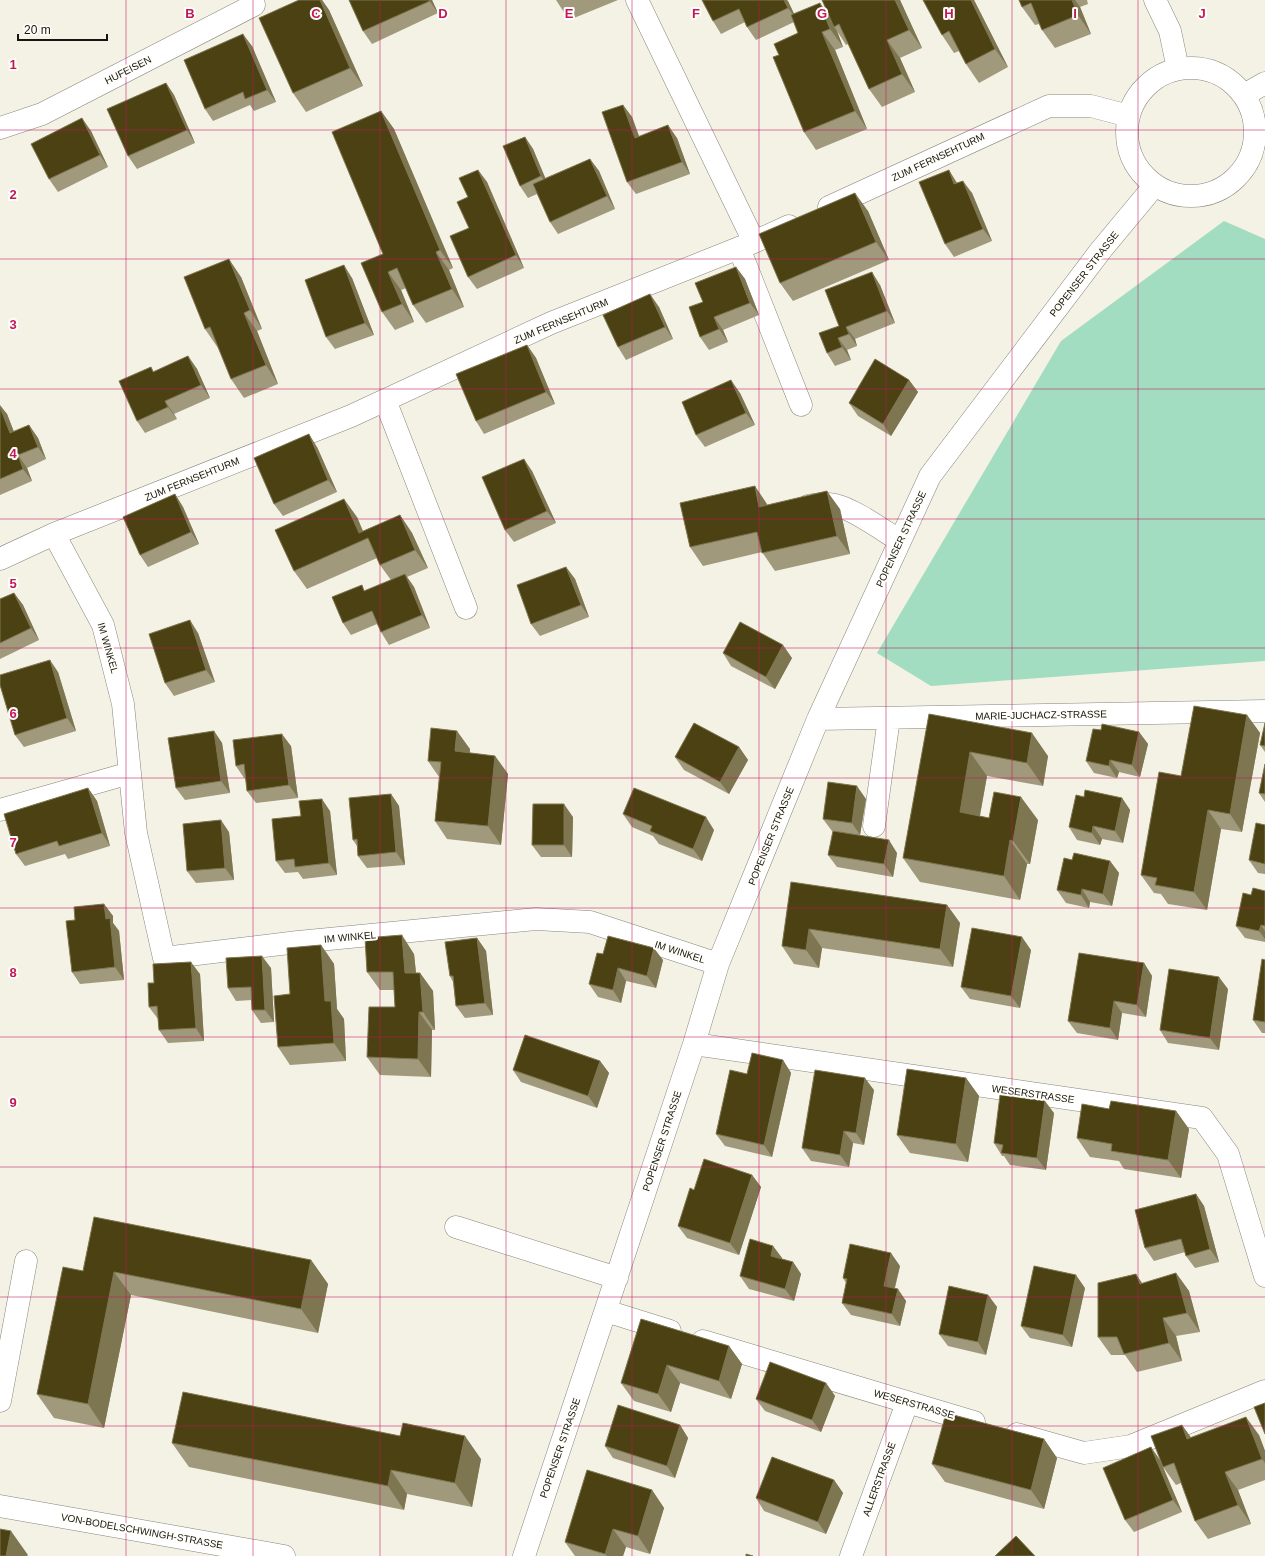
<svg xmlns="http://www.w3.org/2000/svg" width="1265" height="1556" viewBox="0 0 1265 1556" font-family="Arial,sans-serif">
<rect width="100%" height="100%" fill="#f4f1e5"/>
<path fill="#a2ddc1" d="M1224,221L1265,239V661L931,686L877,653L1061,341Z"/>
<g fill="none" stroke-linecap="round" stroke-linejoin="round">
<g stroke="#88857a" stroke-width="23">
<path id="minor" d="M637,0L754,242
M1155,0L1170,31L1178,69
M1127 132a64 64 0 1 1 128 0a64 64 0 1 1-128 0Z
M1244,95L1265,83
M0,128L42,114L254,5L253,0
M829,207L1049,106H1091L1129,116
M739,248L801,405
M385,400L466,608
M808,506C816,504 827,503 835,505C852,508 884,531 900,541
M54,534L103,625L123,704L136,833L164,958L298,942L536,919L590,922L718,964
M0,559L54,534L351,416L551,323L754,242L789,226
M818,719L1265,711
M0,810L130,773
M874,826L889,718
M694,1044L1202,1118L1228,1154L1265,1276
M456,1227L617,1278
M606,1311L670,1331
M703,1341L974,1422
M0,1401L26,1261
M1017,1434L1084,1453L1131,1446L1265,1391
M0,1506L284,1556
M524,1556L694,1044L718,964L818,719L930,476L1101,250L1155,185
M851,1556L907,1403"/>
</g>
<use href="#minor" stroke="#fff" stroke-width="22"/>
</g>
<path fill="#a0997c" d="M299,0H322L329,10L363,86L306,112L293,93Z
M349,0H432L438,13L372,44L363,31Z
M556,0H618L569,20Z
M702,0L788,1L794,14L828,15L900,0L922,48L900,58L915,92L882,107L869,89L848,44L846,45L837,31L843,47L835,50L867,129L816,150L804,132L779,55L798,33L794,22L756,40L747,27L745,22L721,34L713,21Z
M923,0H974L1008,67L979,83L966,64L959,51L954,53L942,35Z
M1019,0H1087L1088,4L1080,7L1091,34L1055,48L1042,30L1039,24L1035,25L1022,7Z
M252,46L276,102L254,111L250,105L213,121L205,109Z
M166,83L174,95L195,143L137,169L128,156Z
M623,105L632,117L639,136L677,138L690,174L636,194L627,182Z
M381,111L394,129L453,268L449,270L464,307L426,323L413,305L406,288L401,290L414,322L395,330L382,312L383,254Z
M91,131L108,167L58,192L49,179Z
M525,137L533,149L545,178L590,159L599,171L615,209L558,234L550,222L537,194L528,198L520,186Z
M478,170L487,182L524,268L477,289L468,277L469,228L468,197Z
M958,183L972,193L992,241L954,257L945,244Z
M868,211L889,260L793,301L780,283Z
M736,267L745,279L759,315L723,330L728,342L709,350L700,337L703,302Z
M241,277L262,329L257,331L278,384L244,398L231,379L218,348L205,329Z
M352,278L374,335L335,349L326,337Z
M880,285L895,323L855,339L857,346L847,350L851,360L835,366L827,353L839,326Z
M659,307L673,339L626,360L618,347Z
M527,345L536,358L555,404L484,434L476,421Z
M188,356L197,369L210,398L174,414L177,419L145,433L137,421L151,367L154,372Z
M909,380L918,392L891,436L858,416L849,403Z
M740,393L755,425L705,447L696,435Z
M0,407L7,414L14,432L29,425L38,438L46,459L27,468L32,481L0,495Z
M317,447L337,492L283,516L274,504Z
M532,471L556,523L514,542L505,530Z
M175,494L183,507L199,544L148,567L140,555Z
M767,504V505L840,509L850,554L775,571L762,552L703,566L690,547Z
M400,515L412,533L428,568L407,577L414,587L430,628L389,645L381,632L377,624L351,635L343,623L391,580L380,565L377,558L307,589L294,571L357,517L363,531Z
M566,567L575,579L589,617L540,636L531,624Z
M14,593L23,605L39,640L0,659V599Z
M198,633L215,682L174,696L165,683Z
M723,653L792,658L775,689L731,666Z
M58,672L76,731L24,747L15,735Z
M929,714L1048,756L1043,786L987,776L980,816L989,818L1038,820L1030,864H1027L1020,900L920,882L903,858Z
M1247,715L1260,733L1242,832L1221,829L1207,910L1168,904L1161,894L1154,893L1141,875L1181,776Z
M1265,723V752L1260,745Z
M1101,730L1139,732L1148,744L1140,777L1119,772L1117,778L1094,773L1086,761Z
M214,731L222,743L230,793L185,800L176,788Z
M291,746L298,798L256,803L247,791L246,778H244L236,766Z
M739,747L748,760L729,794L684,770L675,757Z
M470,749V753L495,756L508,774L501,845L447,839L435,821L439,777L428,761Z
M1265,764V802L1259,793Z
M88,788L97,801L110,846L68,859L65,854L25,866L16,854Z
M391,794L399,806L405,865L367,868L358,856L357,846L353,840Z
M1084,797L1122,798L1130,810L1123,843L1102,839L1100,845L1077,840L1069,827Z
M866,799L860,835L897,853L893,877L837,867L828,855L833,831H832L823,819Z
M330,811L337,875L303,879L298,872L285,873L276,861L301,816Z
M623,814L714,830L702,861L659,844L653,836L632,827Z
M573,817L572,857H541L532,845Z
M1265,825V874L1258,873L1249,860Z
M229,832L234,880L196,883L187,871Z
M1072,860L1110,861L1119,873L1112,906L1090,902L1089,908L1066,903L1057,890Z
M791,882L947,905L960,923L953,967L822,948L819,968L794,964L782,946Z
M1265,891V942L1245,938L1236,926L1251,895Z
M104,904L113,916V923L119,931L124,980L80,984L72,972L75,920Z
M477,938L486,951L493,1015L465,1018L456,1006L453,982L450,976Z
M321,945L334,964L337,1009L344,1019L346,1061L290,1065L278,1047L290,994Z
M1031,950L1020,1008L970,999L961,987Z
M414,954L416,973H420L433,991L435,1030H432L431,1077L380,1075L367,1057L395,1007L394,990H380L367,972Z
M603,954L663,960L656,988L626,981L621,1003L598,997L589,984Z
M1265,960V1033H1262L1253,1020Z
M1144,963L1152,976L1146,1017L1122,1013L1118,1040L1077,1033L1068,1021Z
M271,968L274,1022L261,1023L252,1010V1000L236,1001L228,988Z
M200,974L204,1041L168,1043L159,1030L158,1019L149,1007L154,983Z
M1228,989L1219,1050L1168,1043L1160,1030Z
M783,1060L791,1073L772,1157L725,1146L716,1134Z
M600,1061L609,1073L597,1108L521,1082L513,1070Z
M966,1078L979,1096L968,1162L910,1153L897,1135Z
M874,1090L864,1145L853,1143L849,1167L811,1161L802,1148Z
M1109,1109L1176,1111L1189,1129L1181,1178L1124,1169L1119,1161L1090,1157L1077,1138Z
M1054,1113L1046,1170L1010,1165L1004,1156H1002L994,1143Z
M752,1175L761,1187L739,1255L687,1238L678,1226L694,1190Z
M1196,1194L1204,1206L1219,1262L1195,1268L1186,1256L1185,1252L1154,1261L1145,1248Z
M773,1246L782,1258V1259L793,1262L801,1274L794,1301L749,1289L740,1276Z
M311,1260L328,1284L318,1333L131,1295L104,1428L54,1418L37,1394L83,1271Z
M900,1266L895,1288L906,1301L900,1326L851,1315L842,1303L846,1283L843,1278Z
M1176,1273L1189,1291L1200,1332L1176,1336L1182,1361L1137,1372L1125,1355H1111L1098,1337L1136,1274L1142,1284Z
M1085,1288L1072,1347L1030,1338L1021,1326Z
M988,1295L997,1307L986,1355L948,1346L939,1334Z
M641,1319L729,1346L742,1364L731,1399L680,1383L671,1412L634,1401L621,1383Z
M826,1383L835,1396L821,1432L765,1411L756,1399Z
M680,1425L688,1438L675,1478L613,1458L605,1446Z
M1182,1425L1191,1438L1259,1435L1265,1451V1480L1238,1490L1251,1524L1208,1539L1195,1521L1181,1483L1176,1485L1163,1467Z
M1044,1439L1057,1458L1044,1509L945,1482L932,1464Z
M172,1443L481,1459L472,1507L407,1494L404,1510L189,1467Z
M1160,1460L1182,1512L1134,1532L1125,1520Z
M834,1480L843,1493L826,1534L764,1511L756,1498Z
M652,1490L664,1508L650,1554L626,1547L623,1556H575L565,1542Z"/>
<path fill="#7e7651" d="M320,0H322L329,10L363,86L350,68Z
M429,0H432L438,13Z
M784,0H787L788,1L797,20L788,8Z
M895,0H900L922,48L909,30Z
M971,0H974L1008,67L995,49Z
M1072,0H1075L1080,7L1091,34L1078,15Z
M820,3L833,21L834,27L837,31L843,47L830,29Z
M822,32L835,50L867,129L855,111Z
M243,34L252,46L276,102L267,90Z
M887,40L900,58L915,92L902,74Z
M166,83L174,95L195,143L187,130Z
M623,105L632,117L644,150L635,138Z
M381,111L394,129L453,268L440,250Z
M82,118L91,131L108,167L100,155Z
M668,125L677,138L690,174L682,162Z
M525,137L533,149L550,189L541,176Z
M590,159L599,171L615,209L607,196Z
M478,170L487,182L524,268L516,255Z
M949,170L957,183L963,197L954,184Z
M963,181L972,193L992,241L983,229Z
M855,193L868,211L889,260L876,242Z
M436,252L449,270L464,307L452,289Z
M229,259L241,277L262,329L250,310Z
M344,265L352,278L374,335L365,323Z
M736,267L745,279L759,315L750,303Z
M388,272L401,290L414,322L402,304Z
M872,272L880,285L895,323L887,311Z
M650,294L659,307L673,339L665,327Z
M244,313L257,331L278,384L266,365Z
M714,317L723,330L728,342L719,329Z
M846,327L855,339L857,346L849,334Z
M838,338L847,350L851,360L842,347Z
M527,345L536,358L555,404L546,392Z
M188,356L197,369L210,398L201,385Z
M731,380L740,393L755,425L746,413Z
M909,380L918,392L891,436L883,424Z
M165,401L174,414L177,419L168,407Z
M0,405L7,414L19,445L10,433L0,407Z
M29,425L38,438L46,459L38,447Z
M309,434L317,447L337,492L328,480Z
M18,455L27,468L32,481L23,469Z
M524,459L532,471L556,523L547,511Z
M755,486L767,504L772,525L759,507Z
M827,491L840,509L850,554L837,536Z
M175,494L183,507L199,544L191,532Z
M344,499L357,517L366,539L359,533Z
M400,515L412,533L428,568L415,550Z
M566,567L575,579L589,617L581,605Z
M405,574L414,587L430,628L422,615Z
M14,593L23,605L39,640L31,628Z
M190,620L198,633L215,682L206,670Z
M783,645L792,658L775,689L766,677Z
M50,660L58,672L76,731L67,718Z
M1247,715L1260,733L1242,832L1230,814Z
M214,731L222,743L230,793L221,781Z
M457,731L470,749L468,770L455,751Z
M1139,732L1148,744L1140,777L1132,765Z
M1032,733L1048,756L1043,786L1027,763Z
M282,734L291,746L298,798L289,785Z
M739,747L748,760L729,794L720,782Z
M970,752L987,776L976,836L960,812Z
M495,756L508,774L501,845L488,826Z
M1110,760L1119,772L1117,778L1109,766Z
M857,786L866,799L860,835L852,823Z
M88,788L97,801L110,846L102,833Z
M391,794L399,806L405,865L396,852Z
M1021,797L1038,820L1030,864L1013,841Z
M1122,798L1130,810L1123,843L1115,831Z
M322,799L330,811L337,875L329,863Z
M564,804L573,817L572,857L564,845Z
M1208,810L1221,829L1207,910L1194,892Z
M706,817L714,830L702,861L693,849Z
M221,820L229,832L234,880L225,868Z
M1093,826L1102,839L1100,845L1092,833Z
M889,840L897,853L893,877L884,864Z
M1010,840L1027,864L1020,900L1004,876Z
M1110,861L1119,873L1112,906L1103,894Z
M1082,889L1090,902L1089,908L1081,895Z
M104,904L113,916V923L119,931L124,980L115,967L106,919Z
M947,905L960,923L953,967L940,949Z
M1261,925L1265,931V939L1259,931Z
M809,929L822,948L819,968L806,950Z
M402,935L414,954L418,992L405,973Z
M1022,937L1031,950L1020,1008L1011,996Z
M477,938L486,951L493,1015L485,1003Z
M321,945L334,964L337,1009L344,1019L346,1061L334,1043L325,1001Z
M654,948L663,960L656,988L647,976Z
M262,956L271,968L274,1022L265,1010Z
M191,962L200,974L204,1041L196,1028Z
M1144,963L1152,976L1146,1017L1137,1005Z
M618,968L626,981L621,1003L613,990Z
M420,973L433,991L435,1030L423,1012Z
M1219,977L1228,989L1219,1050L1210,1038Z
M1114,1001L1122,1013L1118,1040L1110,1028Z
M419,1012L432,1030L431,1077L418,1059Z
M783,1060L791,1073L772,1157L764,1145Z
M600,1061L609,1073L597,1108L588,1096Z
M865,1078L874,1090L864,1145L856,1133Z
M966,1078L979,1096L968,1162L956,1144Z
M1045,1101L1054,1113L1046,1170L1037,1158Z
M1176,1111L1189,1129L1181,1178L1168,1160Z
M844,1131L853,1143L849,1167L840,1155Z
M752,1175L761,1187L739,1255L730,1243Z
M1196,1194L1204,1206L1219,1262L1210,1249Z
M773,1246L782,1258L779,1268L771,1256Z
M891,1253L900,1266L892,1298L884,1286Z
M311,1260L328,1284L318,1333L301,1309Z
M793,1262L801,1274L794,1301L785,1289Z
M114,1272L131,1295L104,1428L88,1404Z
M1176,1273L1189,1291L1200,1332L1187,1313Z
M1136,1274L1148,1292L1140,1284Z
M1076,1275L1085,1288L1072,1347L1063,1335Z
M898,1289L906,1301L900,1326L892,1314Z
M988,1295L997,1307L986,1355L978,1342Z
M1163,1318L1176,1336L1182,1361L1169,1343Z
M729,1346L742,1364L731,1399L719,1381Z
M667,1365L680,1383L671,1412L658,1394Z
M826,1383L835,1396L821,1432L812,1420Z
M1246,1417L1259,1435L1265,1451V1463L1262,1459Z
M680,1425L688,1438L675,1478L667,1466Z
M1182,1425L1195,1443L1187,1439Z
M465,1436L481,1459L472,1507L455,1483Z
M1044,1439L1057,1458L1044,1509L1031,1490Z
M1151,1447L1160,1460L1182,1512L1173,1500Z
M391,1470L407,1494L404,1510L388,1486Z
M1225,1472L1238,1490L1251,1524L1238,1505Z
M834,1480L843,1493L826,1534L818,1522Z
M652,1490L664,1508L650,1554L638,1536Z
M613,1529L626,1547L623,1556H607L605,1554Z
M11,1531L28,1555L27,1556H6Z"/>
<path fill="#4b4112" stroke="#7e7651" d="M299,0H320L350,68L293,93L259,18Z
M349,0H429L430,1L363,31Z
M702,0H784L788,8L747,27L739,9L713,21Z
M822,0H895L909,30L887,40L902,74L869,89L839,24L834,27Z
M923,0H971L995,49L966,64L949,31L942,35Z
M1019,0H1072L1078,15L1042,30L1031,3L1022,7Z
M820,3L830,29L822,32L855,111L804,132L773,57L779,55L774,44L798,33L791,15Z
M243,34L267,90L245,99L243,92L205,109L184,60Z
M166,83L187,130L128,156L107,109Z
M623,105L635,138L668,125L682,162L627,182L602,112Z
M381,111L440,250L436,252L452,289L413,305L397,268L388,272L402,304L382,312L361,263L383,254L332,132Z
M82,118L100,155L49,179L31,144Z
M525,137L541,176L520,186L503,146Z
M590,159L607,196L550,222L533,184Z
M478,170L516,255L468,277L450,236L469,228L457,202L468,197L459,178Z
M949,170L954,184L963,181L983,229L945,244L919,182Z
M855,193L876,242L780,283L759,234Z
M229,259L250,310L244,313L266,365L231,379L210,327L205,329L184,277Z
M344,265L365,323L326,337L305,280Z
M736,267L750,303L714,317L719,329L700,337L689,307L703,302L695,283Z
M872,272L887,311L846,327L849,334L838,338L842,347L827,353L819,333L839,326L825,290Z
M650,294L665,327L618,347L603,315Z
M527,345L546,392L476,421L456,374Z
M188,356L201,385L165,401L168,407L137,421L119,381L151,367L153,372Z
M875,359L909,380L883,424L849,403Z
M731,380L746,413L696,435L682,402Z
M0,407L10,433L29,425L38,447L18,455L23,469L0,479Z
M309,434L328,480L274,504L254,458Z
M524,459L547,511L505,530L482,477Z
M755,486L759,507L827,491L837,536L762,553L757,532L690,547L680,503Z
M175,494L191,532L140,555L123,517Z
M344,499L359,533L400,515L415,550L380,565L368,538L294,571L275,530Z
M566,567L581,605L531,624L517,585Z
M405,574L422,615L381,632L372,611L343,623L332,597L362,585L364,591Z
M14,593L31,628L0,643V599Z
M190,620L206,670L165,683L149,634Z
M740,622L783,645L766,677L723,653Z
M50,660L67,718L15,735L0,685V675Z
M1194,706L1247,715L1230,814L1208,810L1194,892L1155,885L1157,878L1141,875L1159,772L1181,776Z
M929,714L1032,733L1027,763L970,752L960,812L989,818L994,792L1021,797L1013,841L1010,840L1004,876L903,858Z
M694,723L739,747L720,782L675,757Z
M1265,723V746L1260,745Z
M1102,724L1139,732L1132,765L1110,760L1109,766L1086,761L1093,729L1101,730Z
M431,728L457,731L455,751L495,756L488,826L435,821L441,762L428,761Z
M214,731L221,781L176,788L168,738Z
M282,734L289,785L247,791L244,764L236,766L233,740Z
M1265,764V794L1259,793Z
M828,782L857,786L852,823L823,819Z
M88,788L102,833L59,846L57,841L16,854L4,814Z
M634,788L706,817L693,849L650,831L652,826L623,814Z
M1085,790L1122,798L1115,831L1093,826L1092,833L1069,827L1076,795L1084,797Z
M391,794L396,852L358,856L357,839L353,840L349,798Z
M322,799L329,863L295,867L294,859L276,861L272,819L301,816L299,801Z
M533,804H564V845H532Z
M221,820L225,868L187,871L183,824Z
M1256,823L1265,825V864L1249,860Z
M833,831L889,840L884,864L828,855Z
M1074,853L1110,861L1103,894L1082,889L1081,895L1057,890L1064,858L1072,860Z
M791,882L947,905L940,949L809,929L806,950L782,946Z
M1253,888L1265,891V926L1261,925L1259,931L1236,926L1243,893L1251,895Z
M104,904L106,919L110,918L115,967L72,972L66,921L75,920L74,907Z
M972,928L1022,937L1011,996L961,987Z
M402,935L405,973H420L423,1012H419L418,1059L367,1057L369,1007H395L393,972H367L365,938Z
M608,936L654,948L647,976L618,968L613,990L589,984L597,953L603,954Z
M477,938L485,1003L456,1006L453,976H450L445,942Z
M321,945L325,1001H331L334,1043L278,1047L274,996L290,994L287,948Z
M1079,953L1144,963L1137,1005L1114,1001L1110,1028L1068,1021Z
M262,956L265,1010H252L251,987L228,988L226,958Z
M1262,959L1265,960V1022L1253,1020Z
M191,962L196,1028L159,1030L157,1006L149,1007L148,983H154L153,964Z
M1169,969L1219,977L1210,1038L1160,1030Z
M525,1035L600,1061L588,1096L513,1070Z
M752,1053L783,1060L764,1145L716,1134L730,1070L747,1074Z
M907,1069L966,1078L956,1144L897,1135Z
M815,1070L865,1078L856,1133L844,1131L840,1155L802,1148Z
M1000,1095L1045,1101L1037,1158L1001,1153L1003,1145L994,1143Z
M1111,1101L1176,1111L1168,1160L1111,1151L1112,1144L1077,1138L1082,1104L1109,1109Z
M704,1159L752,1175L730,1243L678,1226L690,1188L694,1190Z
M1196,1194L1210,1249L1186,1256L1181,1239L1145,1248L1135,1210Z
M94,1217L311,1260L301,1309L114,1272L88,1404L37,1394L63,1267L83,1271Z
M750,1239L773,1246L771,1256L793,1262L785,1289L740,1276Z
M850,1244L891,1253L884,1286L898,1289L892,1314L842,1303L847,1279L843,1278Z
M1034,1266L1076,1275L1063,1335L1021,1326Z
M1176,1273L1187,1313L1163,1318L1169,1343L1124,1354L1117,1337H1098V1283L1136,1274L1140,1284Z
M949,1286L988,1295L978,1342L939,1334Z
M641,1319L729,1346L719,1381L667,1365L658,1394L621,1383Z
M770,1362L826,1383L812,1420L756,1399Z
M183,1392L400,1436L403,1423L465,1436L455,1483L391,1470L388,1486L172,1443Z
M1265,1403V1434L1254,1407Z
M618,1405L680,1425L667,1466L605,1446Z
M946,1413L1044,1439L1031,1490L932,1464Z
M1246,1417L1262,1459L1225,1472L1238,1505L1195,1521L1174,1463L1163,1467L1151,1436L1182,1425L1187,1439Z
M1151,1447L1173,1500L1125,1520L1103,1468Z
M772,1457L834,1480L818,1522L756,1498Z
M587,1470L652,1490L638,1536L613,1529L605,1554L565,1542Z
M0,1529L11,1531L6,1556H0Z
M1016,1536L1035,1556H995Z
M746,1554L753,1556H746Z"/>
<path fill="none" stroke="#c2185b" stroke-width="1" stroke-opacity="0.55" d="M126,0V1556M253,0V1556M380,0V1556M506,0V1556M632,0V1556M759,0V1556M886,0V1556M1012,0V1556M1138,0V1556M0,130H1265M0,259H1265M0,389H1265M0,519H1265M0,648H1265M0,778H1265M0,908H1265M0,1037H1265M0,1167H1265M0,1297H1265M0,1426H1265"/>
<g text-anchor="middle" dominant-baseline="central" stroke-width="4" stroke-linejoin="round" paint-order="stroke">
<g font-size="10" fill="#161511" stroke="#fffef9">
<text transform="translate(128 70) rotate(-27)">HUFEISEN</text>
<text transform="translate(938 157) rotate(-25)">ZUM FERNSEHTURM</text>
<text transform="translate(1084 274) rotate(-52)">POPENSER STRASSE</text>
<text transform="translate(561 321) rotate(-23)">ZUM FERNSEHTURM</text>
<text transform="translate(192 479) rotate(-22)">ZUM FERNSEHTURM</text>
<text transform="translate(901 539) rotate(-65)">POPENSER STRASSE</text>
<text transform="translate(108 648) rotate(74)">IM WINKEL</text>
<text transform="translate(1041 715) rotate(-1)">MARIE-JUCHACZ-STRASSE</text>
<text transform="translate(771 836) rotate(-68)">POPENSER STRASSE</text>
<text transform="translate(350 937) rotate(-5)">IM WINKEL</text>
<text transform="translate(680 952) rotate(18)">IM WINKEL</text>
<text transform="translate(1033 1094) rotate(8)">WESERSTRASSE</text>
<text transform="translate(662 1141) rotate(-72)">POPENSER STRASSE</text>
<text transform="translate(914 1404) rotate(16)">WESERSTRASSE</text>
<text transform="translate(560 1448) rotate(-71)">POPENSER STRASSE</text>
<text transform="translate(879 1479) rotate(-70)">ALLERSTRASSE</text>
<text transform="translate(142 1531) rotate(10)">VON-BODELSCHWINGH-STRASSE</text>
</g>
</g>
<g font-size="13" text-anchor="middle" font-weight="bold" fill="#c2185b" stroke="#fffef9" stroke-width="4" stroke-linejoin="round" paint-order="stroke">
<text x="190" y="18">B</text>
<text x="316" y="18">C</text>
<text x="443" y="18">D</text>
<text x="569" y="18">E</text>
<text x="696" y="18">F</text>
<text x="822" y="18">G</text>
<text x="949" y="18">H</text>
<text x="1075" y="18">I</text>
<text x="1202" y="18">J</text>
<text x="13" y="69">1</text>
<text x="13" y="199">2</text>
<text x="13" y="329">3</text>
<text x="13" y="458">4</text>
<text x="13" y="588">5</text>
<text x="13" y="718">6</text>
<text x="13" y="847">7</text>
<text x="13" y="977">8</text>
<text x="13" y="1107">9</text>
</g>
<path d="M18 34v6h89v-6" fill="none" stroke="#161511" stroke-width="2"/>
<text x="24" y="34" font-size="12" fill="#161511" stroke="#fffef9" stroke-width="3" paint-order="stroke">20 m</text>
</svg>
